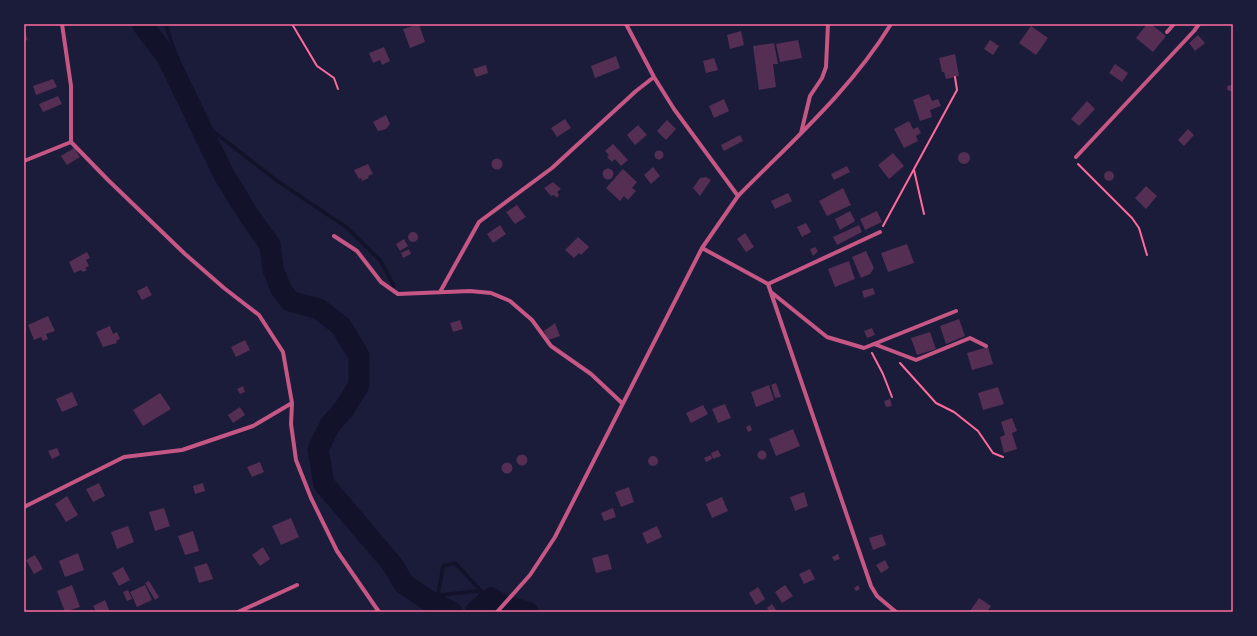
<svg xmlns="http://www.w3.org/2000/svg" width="1257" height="636" viewBox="0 0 1257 636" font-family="'Nunito Sans',sans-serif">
<rect width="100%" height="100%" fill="#1b1b3a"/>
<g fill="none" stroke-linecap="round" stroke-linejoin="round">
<path stroke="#12122b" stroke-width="3.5" d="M166,24L173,47L187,82L196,118L276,180L346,227L380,260L394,286
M438,595L443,566L455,563L484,594
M422,597L477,591L491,598"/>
<path stroke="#12122b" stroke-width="21" d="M142,24L167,57L223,173L248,214L270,245L273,269L281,289L290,301L319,309L341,326L359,356V385L344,409L330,425L318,449L324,484L392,564L404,584L431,602L452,612
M475,612L491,598L504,606L528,612"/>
</g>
<path fill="#542f53" d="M419,24L425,42L410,48L403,29Z
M1147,24H1151L1166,36L1153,52L1136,38Z
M1031,26L1048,38L1036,55L1019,43Z
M24,29L28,40L24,41Z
M741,31L744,45L730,49L727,35Z
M1198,35L1205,43L1195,51L1189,43Z
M798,40L802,58L780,62L776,44Z
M990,40L999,46L993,55L984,49Z
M774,43L778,64H773L776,87L759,90L753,46Z
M384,47L390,61L382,65L380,60L373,63L369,53Z
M955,54L959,76L946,79L944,72H942L939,58Z
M616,56L620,68L595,78L591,66Z
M714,58L718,70L706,73L703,61Z
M1115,64L1128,73L1122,82L1109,73Z
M486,65L488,73L476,77L473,69Z
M53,79L57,87L36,95L33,86Z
M1227 88a3 3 0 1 1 6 0a3 3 0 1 1-6 0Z
M929,94L932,101L938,99L941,106L930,110L932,117L920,121L913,100Z
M58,96L62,104L43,112L39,104Z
M724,99L729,111L714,118L709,106Z
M1087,101L1095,109L1079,126L1071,119Z
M386,115L390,124L386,129L378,131L373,122Z
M565,119L571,128L557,137L551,128Z
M667,120L676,129L666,140L657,131Z
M909,121L913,129L918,127L921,133L916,136L918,141L904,148L894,129Z
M638,125L647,135L635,145L627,135Z
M1188,129L1194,135L1184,146L1178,140Z
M740,135L743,141L724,151L721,145Z
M613,144L628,160L621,166L615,159L612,162L607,157L609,155L605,151Z
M74,148L80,157L67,165L61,156Z
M654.5 155a4.5 4.5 0 1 1 9 0a4.5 4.5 0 1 1-9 0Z
M958 158a6 6 0 1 1 12 0a6 6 0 1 1-12 0Z
M893,153L904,166L889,179L878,165Z
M491.5 164a5.5 5.5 0 1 1 11 0a5.5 5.5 0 1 1-11 0Z
M368,164L373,174L368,176L369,178L362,181L361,178L359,179L354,170Z
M847,166L850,172L834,180L831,174Z
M653,167L660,176L651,184L644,175Z
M602.5 174a5.5 5.5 0 1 1 11 0a5.5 5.5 0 1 1-11 0Z
M623,169L637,182L632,188L636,191L628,200L624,196L620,201L606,188Z
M1104 176a5 5 0 1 1 10 0a5 5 0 1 1-10 0Z
M706,177L711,180L700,196L693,188L700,178Z
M553,182L561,189L557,192L559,195L557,198L554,195L551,196L544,188Z
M1146,186L1157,196L1146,209L1135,198Z
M843,188L851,205L827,216L819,201Z
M788,193L792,201L775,209L771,201Z
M517,205L526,217L515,224L506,212Z
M850,211L855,221L840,230L835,219Z
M877,211L882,222L865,230L860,219Z
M806,223L811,232L802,237L797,227Z
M500,225L506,234L493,243L487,234Z
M859,225L862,232L837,245L833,237Z
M408 237a5 5 0 1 1 10 0a5 5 0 1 1-10 0Z
M745,233L754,247L746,252L737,239Z
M578,237L589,247L581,255L579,253L574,258L565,250Z
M404,239L408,246L400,251L396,244Z
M907,244L914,263L888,272L881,253Z
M815,247L818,251L813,256L810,249Z
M409,249L411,254L403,258L401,253Z
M866,251L874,268L870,274L861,278L852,257Z
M87,252L90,258L86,260L89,266L85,268L87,270L83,272L81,270L74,273L69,262Z
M849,261L855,279L835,287L828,269Z
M147,286L152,295L142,300L137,291Z
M873,288L875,294L864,298L862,291Z
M48,316L55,331L46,334L48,339L43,341L41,337L34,340L28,325Z
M959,319L965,336L946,344L940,326Z
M460,320L463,329L453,332L450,323Z
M555,323L560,336L548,340L544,331Z
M110,326L113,334L117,332L120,339L116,341L117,343L103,347L96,332Z
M872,328L875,335L867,338L864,331Z
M930,332L936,349L917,355L911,338Z
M245,340L250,350L236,357L231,347Z
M988,347L993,364L972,370L967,353Z
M776,383L781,397L775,398L771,385Z
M769,385L774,400L756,407L751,392Z
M243,386L245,392L240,394L237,389Z
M998,387L1004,404L983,410L978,393Z
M72,392L78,405L62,412L56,399Z
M160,393L171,409L143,426L133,410Z
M890,399L892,406L886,407L884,401Z
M725,404L731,418L718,423L712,409Z
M703,405L708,414L691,423L686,413Z
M240,407L245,415L233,423L228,415Z
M1012,418L1017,431L1012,433L1017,449L1004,453L1000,437L1005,435L1001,422Z
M750,425L752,430L748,432L746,427Z
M793,429L800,446L776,456L769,439Z
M57,448L60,455L52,459L48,451Z
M718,450L721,456L713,459L711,453Z
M757.5 455a4.5 4.5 0 1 1 9 0a4.5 4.5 0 1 1-9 0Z
M516.5 460a5.5 5.5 0 1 1 11 0a5.5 5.5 0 1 1-11 0Z
M711,455L712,459L706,462L704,458Z
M648 461a5 5 0 1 1 10 0a5 5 0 1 1-10 0Z
M260,462L264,472L252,477L247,467Z
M501.5 468a5.5 5.5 0 1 1 11 0a5.5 5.5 0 1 1-11 0Z
M99,483L105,496L93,502L86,489Z
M203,483L205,491L195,494L193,486Z
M629,487L634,502L621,507L615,492Z
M804,492L808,506L795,511L790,497Z
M67,496L78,515L66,522L55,504Z
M722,497L728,511L712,518L706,504Z
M164,508L170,526L155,531L149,512Z
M613,508L616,517L604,521L601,513Z
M291,518L299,537L281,545L272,526Z
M128,526L134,542L117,549L111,532Z
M657,526L662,537L647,544L642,533Z
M193,531L199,551L185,555L178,536Z
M882,534L886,545L873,550L869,538Z
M263,547L270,559L260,566L252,555Z
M78,553L84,570L65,577L59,561Z
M608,554L612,569L596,573L592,558Z
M838,554L840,559L834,561L832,557Z
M35,555L43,569L34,574L26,560Z
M885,560L889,568L881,573L876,565Z
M207,563L213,579L199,583L194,567Z
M123,567L130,580L119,586L112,573Z
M810,569L815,579L804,584L799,574Z
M149,581L159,597L155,600L145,583Z
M72,585L80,607L65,612L57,591Z
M145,585L152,600L137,607L130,592Z
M785,585L793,596L782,603L775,592Z
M858,585L860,589L856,591L854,588Z
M758,587L765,599L756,605L749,593Z
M128,590L132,599L127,601L123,592Z
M979,598L991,606L987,612L970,611Z
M105,600L110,612H96L93,606Z
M772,604L776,610L770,612L767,608Z"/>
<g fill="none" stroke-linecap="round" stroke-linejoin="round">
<path stroke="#ff6b9d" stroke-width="2" d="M292,24L317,66L334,78L338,89
M1078,164L1132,218L1139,228L1147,255
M914,170L924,214
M883,226L957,90L955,77
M872,353L883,374L892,397
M900,363L936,403L954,412L978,431L993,453L1003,457"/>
<path stroke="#c65784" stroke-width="4" d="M626,24L654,77L674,109L738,196
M1167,32L1174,24
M801,133L810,96L822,78L826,67L828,24
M1076,157L1194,31L1199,24
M24,161L71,142
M334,236L357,251L381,282L398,294L470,291L491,293L510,301L532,320L551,346L591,374L622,403
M702,248L768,284L871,586L877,596L896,612
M768,284L880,232
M440,292L479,222L552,168L636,91L654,77
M771,292L827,337L864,348L956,311
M874,344L916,360L970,338L986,346
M292,403L291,424L296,460L311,498L337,551L379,612
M24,507L124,457L182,450L253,426L292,403L283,352L259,315L224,288L185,254L108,180L71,142V86L62,24
M238,612L297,585
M497,612L530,575L555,537L702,248L738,196C792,141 850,91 891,24"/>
</g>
<rect width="1257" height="636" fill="none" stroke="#1b1b3a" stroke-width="50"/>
<rect x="25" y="25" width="1207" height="586" fill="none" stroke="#ff6b9d" stroke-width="1.5"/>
</svg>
